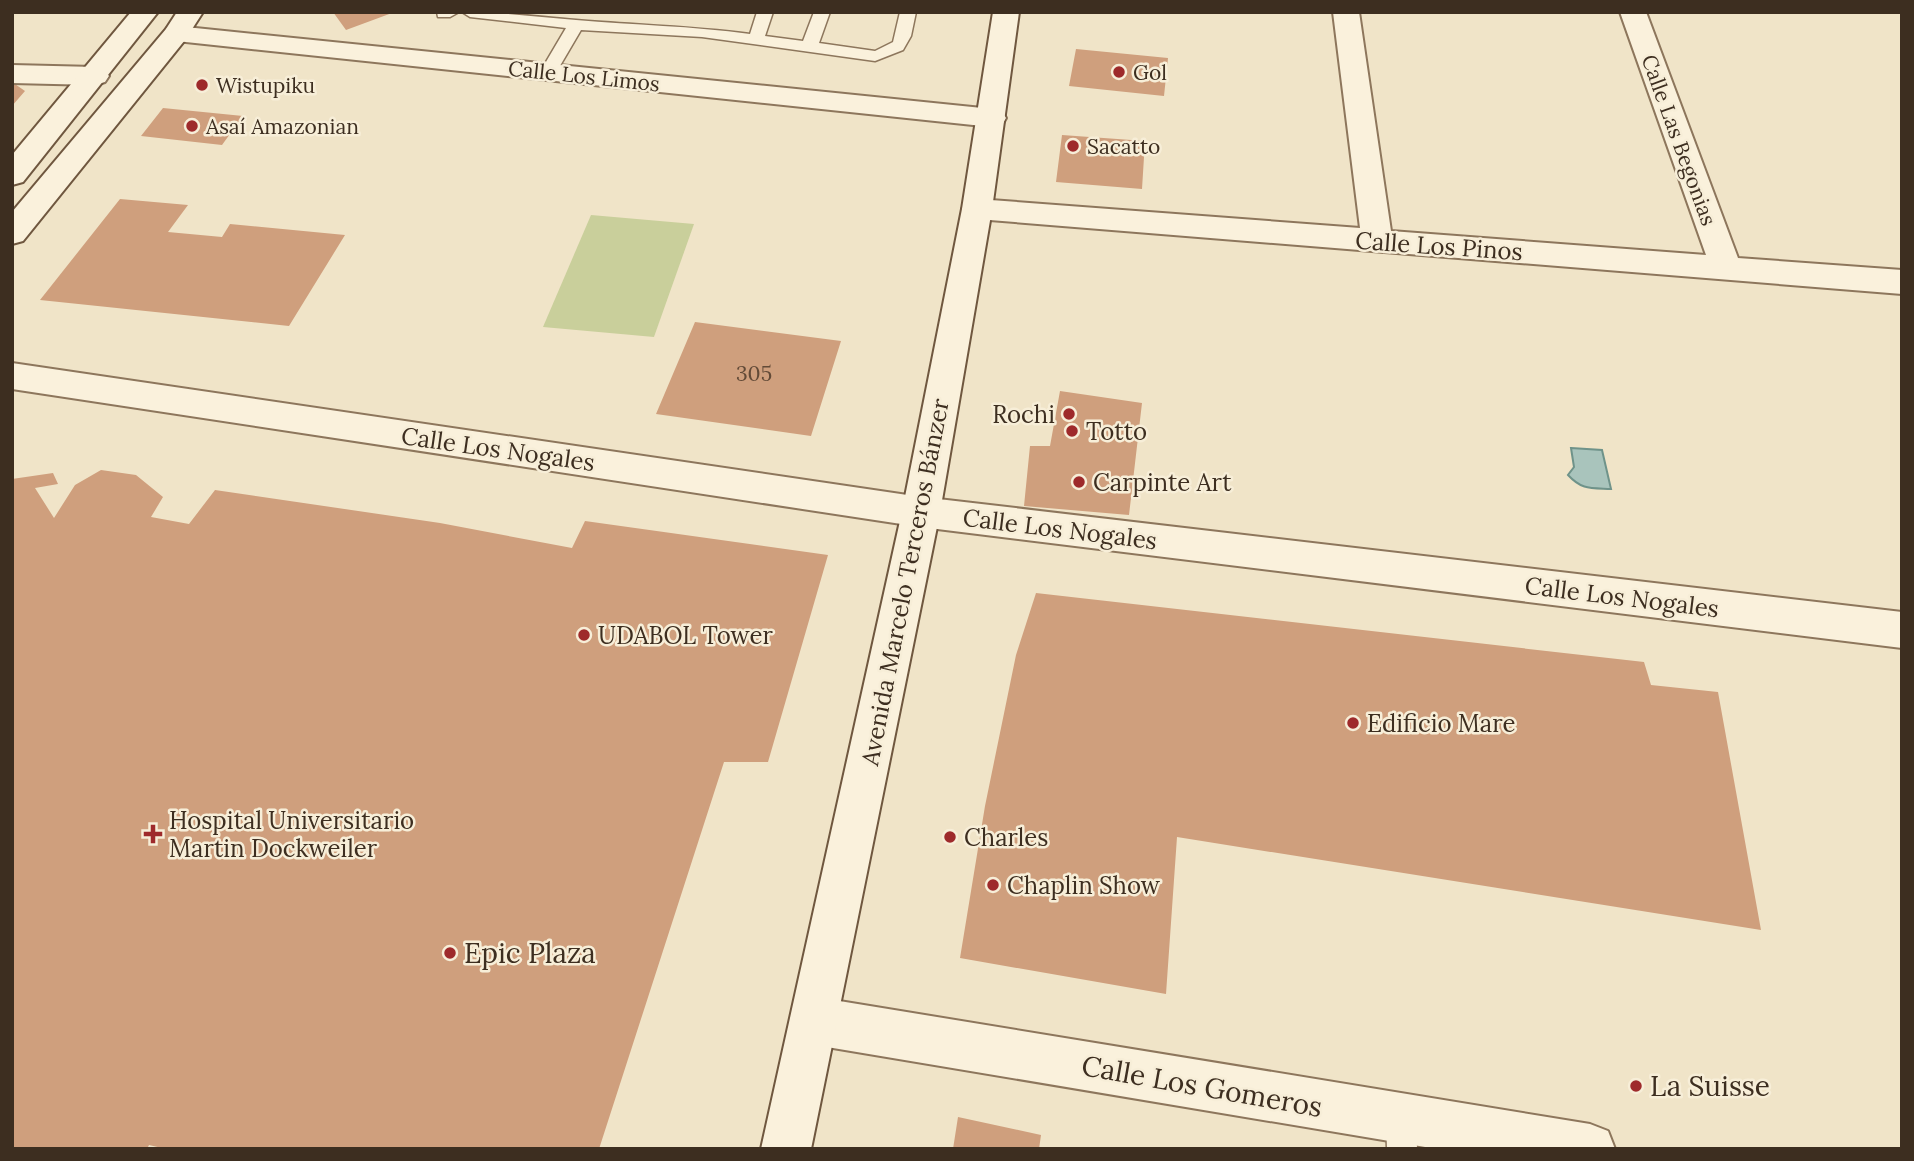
<svg xmlns="http://www.w3.org/2000/svg" width="1914" height="1161" viewBox="0 0 1914 1161" font-family="Lora,serif">
<rect width="100%" height="100%" fill="#f0e4c8"/>
<path fill="#c9cf9b" d="M591,215L694,224L654,337L543,327Z"/>
<path fill="#a9c4bc" stroke="#6f938a" stroke-width="2" d="M1571,448L1602,450L1611,489C1590,488 1582,490 1568,475L1574,467Z"/>
<path fill="#cf9f7d" d="M333,12H392V13L346,30Z
M1076,49L1168,58L1164,96L1069,86Z
M12,82L25,91L12,106Z
M163,108L243,116L222,145L141,136Z
M1062,135L1145,141L1142,189L1056,182Z
M120,199L188,205L168,232L222,237L230,224L345,235L289,326L40,300Z
M695,322L841,341L811,436L656,414Z
M1060,391L1142,403L1129,515L1024,506L1030,446H1050Z
M101,470L136,475L163,497L151,517L189,524L215,490L440,523L572,548L585,521L828,555L768,762H724L599,1149H166L149,1145L147,1149H12V479L53,473L58,484L35,488L54,518L75,485Z
M1036,593L1644,662L1651,685L1718,692L1761,930L1177,837L1166,994L960,958L985,806L1016,655Z
M958,1117L1041,1135L1039,1149H953Z"/>
<g fill="none" stroke-linecap="round" stroke-linejoin="round">
<g stroke="#8d765c" stroke-width="3">
<path id="lane" d="M437,12H459L450,17H438Z
M462,12C501,12 538,17 576,20C634,25 692,26 750,34L757,12H773L765,36L803,41L814,12H830L819,43L875,51L893,42L900,12H916L911,36L903,50L875,61L702,37L581,30L554,76L548,77L540,72L566,28L470,17Z
M1401,1104L1411,1109L1416,1119L1417,1149H1387L1386,1119L1391,1109Z"/>
</g>
<g stroke="#8d765c" stroke-width="4">
<path id="street" d="M1333,12H1359L1391,231L1706,255L1620,12H1646L1738,258L1902,270V294L977,219L966,216L962,209L966,202L977,199L1360,228Z
M176,26L992,109L1002,111L1006,118L1002,125L992,127L167,40L163,34L167,28Z
M12,65L95,67L105,70L109,76L105,82L95,85L12,83Z
M12,363L921,497L1902,612V648L921,527L12,389Z
M815,997L1590,1124L1608,1131L1615,1149H1437L815,1045L798,1038L791,1021L798,1004Z"/>
</g>
<g stroke="#6f573f" stroke-width="4">
<path id="secondary" d="M131,12H158L23,182L12,185V155Z
M177,12H203L185,40L23,241L12,244V212L166,29Z
M993,12H1019L992,209L940,512L811,1149H761L902,512L962,209Z"/>
</g>
<use href="#lane" fill="#faf1dc" fill-rule="evenodd"/>
<use href="#street" fill="#faf1dc" fill-rule="evenodd"/>
<use href="#secondary" fill="#faf1dc" fill-rule="evenodd"/>
</g>
<g fill="#9e2a2b" stroke="#f7eed8" stroke-width="2.5">
<circle cx="1119" cy="72" r="7"/>
<circle cx="202" cy="85" r="7"/>
<circle cx="192" cy="126" r="7"/>
<circle cx="1073" cy="146" r="7"/>
<circle cx="1069" cy="414" r="7"/>
<circle cx="1072" cy="431" r="7"/>
<circle cx="1079" cy="482" r="7"/>
<circle cx="584" cy="635" r="7"/>
<circle cx="1353" cy="723" r="7"/>
<path d="M149.5 823.5h7v7h7v7h-7v7h-7v-7h-7v-7h7z"/>
<circle cx="950" cy="837" r="7"/>
<circle cx="993" cy="885" r="7"/>
<circle cx="450" cy="953" r="7"/>
<circle cx="1636" cy="1086" r="7"/>
</g>
<g text-anchor="middle" dominant-baseline="central" stroke-width="5" stroke-linejoin="round" paint-order="stroke">
<g font-size="21" fill="#3d2e20" stroke="#f7eed8" text-anchor="start">
<text x="1133" y="72">Gol</text>
<text x="216" y="85">Wistupiku</text>
<text x="206" y="126">Asaí Amazonian</text>
<text x="1087" y="146">Sacatto</text>
</g>
<g font-size="21" fill="#3d2e20" stroke="#f7eed8">
<text transform="translate(584 76) rotate(6)">Calle Los Limos</text>
<text transform="translate(1679 140) rotate(70)">Calle Las Begonias</text>
</g>
<g font-size="21" fill="#624a37">
<text x="754" y="373">305</text>
</g>
<g font-size="24" fill="#3d2e20" stroke="#f7eed8">
<text transform="translate(1439 246) rotate(4)">Calle Los Pinos</text>
<text transform="translate(498 449) rotate(8)">Calle Los Nogales</text>
<text transform="translate(1060 529) rotate(7)">Calle Los Nogales</text>
<text transform="translate(905 582) rotate(-79)">Avenida Marcelo Terceros Bánzer</text>
<text transform="translate(1622 597) rotate(7)">Calle Los Nogales</text>
</g>
<g font-size="24" fill="#3d2e20" stroke="#f7eed8" text-anchor="start">
<text x="1055" y="414" text-anchor="end">Rochi</text>
<text x="1086" y="431">Totto</text>
<text x="1093" y="482">Carpinte Art</text>
<text x="598" y="635">UDABOL Tower</text>
<text x="1367" y="723">Edificio Mare</text>
<text x="169" y="820">Hospital Universitario<tspan x="169" dy="28">Martin Dockweiler</tspan></text>
<text x="964" y="837">Charles</text>
<text x="1007" y="885">Chaplin Show</text>
</g>
<g font-size="28" fill="#3d2e20" stroke="#f7eed8" text-anchor="start">
<text x="464" y="953">Epic Plaza</text>
<text x="1650" y="1086">La Suisse</text>
</g>
<g font-size="28" fill="#3d2e20" stroke="#f7eed8">
<text transform="translate(1202 1086) rotate(10)">Calle Los Gomeros</text>
</g>
</g>
<rect width="1914" height="1161" fill="none" stroke="#3d2e20" stroke-width="28"/>
</svg>
